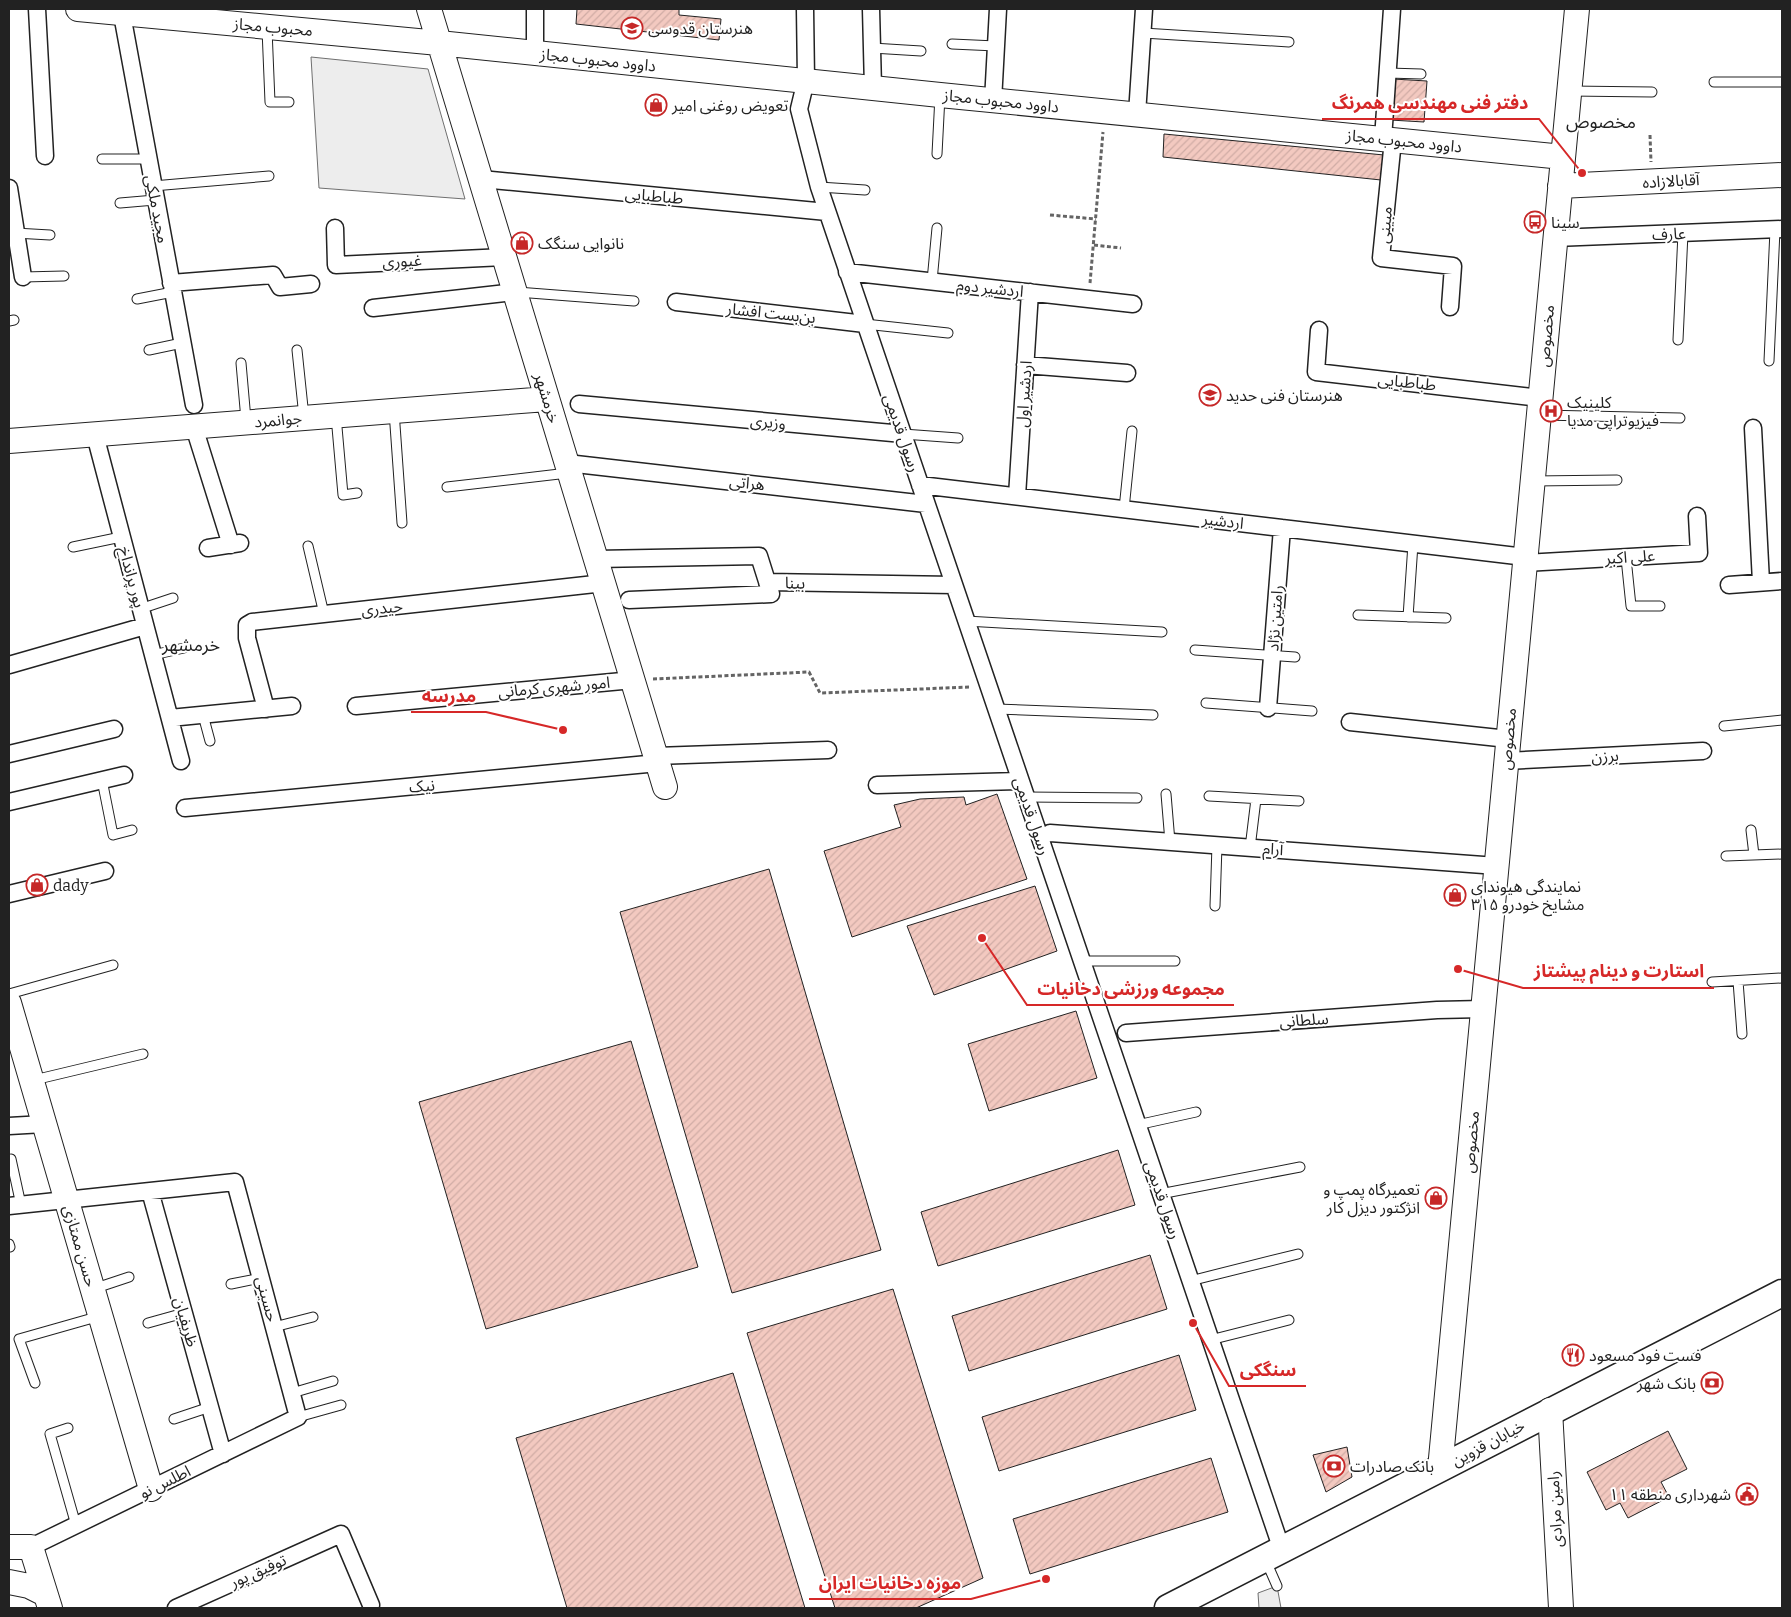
<svg xmlns="http://www.w3.org/2000/svg" width="1791" height="1617" viewBox="0 0 1791 1617" font-family="Bitter,'Noto Sans Arabic',serif">
<defs>
<pattern id="building-hatch" width="6" height="6" patternUnits="userSpaceOnUse" patternTransform="scale(1.25)"><rect width="6" height="6" fill="#f3c9c0"/><path d="M-1 1l2-2M0 6l6-6M5 7l2-2" fill="none" stroke="#d0aca5"/></pattern>
</defs>
<rect width="100%" height="100%" fill="#fff"/>
<path fill="#ededed" stroke="#6f6f6f" d="M311,57L428,69L465,199L319,188Z
M1277,1586L1281,1608H1259L1258,1593Z"/>
<path fill="url(#building-hatch)" stroke="#222" d="M577,9H679V15L721,19L719,40L576,24Z
M1393,79L1427,81L1424,122L1390,120Z
M1164,134L1384,155L1381,180L1163,157Z
M997,794L1027,879L852,937L824,851L901,827L894,805L920,799L964,797L966,805Z
M769,869L881,1250L732,1293L620,912Z
M1035,886L1057,951L934,995L907,926Z
M1076,1011L1097,1078L989,1111L968,1044Z
M631,1041L698,1267L486,1329L419,1102Z
M1118,1150L1135,1205L938,1266L921,1212Z
M1150,1255L1167,1309L969,1371L952,1316Z
M893,1289L983,1578L916,1608H835L747,1333Z
M1179,1355L1196,1410L999,1471L982,1417Z
M733,1373L805,1608H567L516,1438Z
M1668,1431L1687,1469L1661,1482L1669,1497L1628,1518L1620,1503L1606,1510L1587,1472Z
M1347,1447L1352,1477L1326,1492L1313,1455Z
M1211,1458L1228,1512L1030,1574L1013,1519Z"/>
<g fill="none" stroke-linecap="round" stroke-linejoin="round">
<g stroke="#222" stroke-width="11">
<path id="lane" d="M267,29L270,102H289
M1143,33L1289,42
M952,44L996,46
M872,48L921,51
M1388,73L1421,74
M1714,82H1782
M1570,91L1652,92
M937,154L940,96
M102,159H147
M153,186L269,176
M819,187L865,190
M120,203L155,200
M15,233L50,235
M23,277L64,276
M932,281L937,228
M517,292L634,301
M137,299L173,292
M9,321L14,320
M865,324L948,333
M1678,340L1683,233
M149,350L182,343
M297,350L304,417
M1769,361L1775,230
M241,363L246,420
M394,411L402,523
M1541,415L1680,418
M336,416L343,495L357,493
M903,434L958,438
M1533,481L1617,480
M447,487L568,473
M1124,509L1132,431
M308,546L324,614
M73,547L121,537
M1626,558L1631,606H1660
M140,609L173,598
M1358,615L1446,618
M1408,617L1413,544
M966,621L1162,632
M1195,650L1295,657
M153,655L184,648
M1206,703L1312,711
M996,709L1153,715
M203,715L210,741
M1724,726L1782,720
M102,780L113,835L132,830
M1166,794L1170,842
M1209,796L1299,801
M1026,797L1137,798
M1751,830L1754,855
M1250,848L1256,799
M1726,856L1782,854
M1215,906L1217,845
M1082,961H1175
M1738,981L1742,1034
M1712,982L1782,978
M9,994L113,965
M34,1080L143,1054
M1137,1125L1196,1112
M11,1159L21,1205
M1160,1194L1300,1167
M9,1244L10,1247
M1190,1281L1298,1254
M231,1284L261,1278
M93,1289L129,1277
M148,1323L184,1313
M274,1327L313,1317
M1210,1340L1289,1320
M35,1383L19,1339L100,1316
M292,1393L333,1381
M298,1417L341,1405
M174,1419L210,1407
M68,1428L50,1434L76,1525
M1266,1561L1277,1586"/>
</g>
<g stroke="#222" stroke-width="19">
<path id="street" d="M37,9L45,156
M121,9L194,405
M535,9V54
M805,9L806,80L799,109L819,187L1282,1550
M871,9L873,88
M993,101L998,9
M1137,114L1144,9
M1383,139L1392,9
M1393,140L1381,258L1453,266L1450,307
M481,179L827,212
M9,188L23,277
M335,228L336,265L504,257
M1555,238L1782,229
M847,272L1133,304
M171,283L273,275L280,287L311,284
M676,302L865,324
M373,308L515,292
M1319,330L1316,372L1540,398
M1025,365L1127,373
M579,404L903,434
M194,427L231,545
M1753,428L1761,582
M95,435L181,761
M567,463L926,504
M920,485L1525,557
M1017,496L1030,292
M208,548L240,543
M596,559L759,556L771,594L629,600
M1525,563L1699,553L1697,516
M767,582L954,585
M1729,585L1782,581
M9,665L145,626
M356,706L633,680
M1268,708L1282,528
M266,709L247,638V625L252,622L604,583
M170,718L292,706
M1350,722L1508,739
M9,754L114,729
M656,756L828,750
M1506,761L1703,751
M877,785L1020,781
M9,802L124,775
M185,808L658,763
M1050,833L1497,866
M9,894L105,871
M1126,1033L1437,1010L1483,1009
M9,1126L44,1124
M150,1191L223,1454
M9,1206L235,1182L298,1417L31,1547
M176,1608L341,1534L371,1605"/>
</g>
<g stroke="#222" stroke-width="26">
<path id="secondary" d="M78,9L439,43L940,95L1563,157
M429,9L665,787
M1560,186L1782,175
M9,441L547,399
M9,1003L151,1489
M1550,1410L1561,1608
M1440,1469L1577,9
M9,1547H31L50,1608
M9,1582L29,1586L45,1594"/>
</g>
<g stroke="#222" stroke-width="29">
<path id="primary" d="M1168,1608C1373,1503 1577,1397 1782,1293"/>
</g>
<path stroke="#646464" stroke-width="3" stroke-dasharray="4 2.5" stroke-linecap="butt" d="M1650,135L1651,162
M1050,215L1096,219
M1094,245L1121,248
M1090,283L1103,132
M653,679L809,672L820,693L971,687"/>
<use href="#lane" stroke="#fff" stroke-width="9"/>
<use href="#street" stroke="#fff" stroke-width="16"/>
<use href="#secondary" stroke="#fff" stroke-width="24"/>
<use href="#primary" stroke="#fff" stroke-width="26"/>
</g>
<defs>
<g id="school-ring" transform="scale(1.125)"><circle r="9.5" fill="#fff" stroke="#c62828" stroke-width="1.5"/><path d="M0-5L7-2L0 1L-7-2ZM-4 1L0 2.5L4 1V4Q0 6-4 4Z" fill="#c62828"/></g>
<g id="shop-ring" transform="scale(1.125)"><circle r="9.5" fill="#fff" stroke="#c62828" stroke-width="1.5"/><path d="M-5-2.5h2.3a2.7 3.5 0 0 1 5.4 0H5L5.5 6h-11ZM-1.5-2.5h3a1.5 2.3 0 0 0-3 0Z" fill="#c62828"/></g>
<g id="bus-ring" transform="scale(1.125)"><circle r="9.5" fill="#fff" stroke="#c62828" stroke-width="1.5"/><path d="M-5-6H5V4H4V6H2V4H-2V6H-4V4H-5ZM-3.5-4V0h7V-4ZM-3.5 1.2v1.5H-2V1.2ZM2 1.2v1.5H3.5V1.2Z" fill="#c62828"/></g>
<g id="hospital-ring" transform="scale(1.125)"><circle r="9.5" fill="#fff" stroke="#c62828" stroke-width="1.5"/><path d="M-5-5h3v3.5h4V-5h3V5h-3V1.5h-4V5h-3Z" fill="#c62828"/></g>
<g id="restaurant-ring" transform="scale(1.125)"><circle r="9.5" fill="#fff" stroke="#c62828" stroke-width="1.5"/><path d="M-5-6h1v4h1v-4h1v4h1v-4h1v5L-1.5 .5V6h-2V.5L-5-1ZM5-6V6H3V1.5H1.5Q1.5-4 5-6Z" fill="#c62828"/></g>
<g id="bank-ring" transform="scale(1.125)"><circle r="9.5" fill="#fff" stroke="#c62828" stroke-width="1.5"/><path d="M-6-4H6V4H-6ZM0-2.3a2.3 2.3 0 1 0 0 4.6a2.3 2.3 0 1 0 0-4.6Z" fill="#c62828"/></g>
<g id="civic-ring" transform="scale(1.125)"><circle r="9.5" fill="#fff" stroke="#c62828" stroke-width="1.5"/><path d="M-.6-6.5H3V-4.5H.6V-3L4-1V1h2V6H-6V1h2V-1L-.6-3ZM-1.2 2.5V6h2.4V2.5Z" fill="#c62828"/></g>
</defs>
<g fill-rule="evenodd">
<use href="#school-ring" x="632" y="28"/>
<use href="#shop-ring" x="656" y="105"/>
<use href="#bus-ring" x="1535" y="222"/>
<use href="#shop-ring" x="522" y="243"/>
<use href="#school-ring" x="1210" y="395"/>
<use href="#hospital-ring" x="1551" y="411"/>
<use href="#shop-ring" x="37" y="885"/>
<use href="#shop-ring" x="1455" y="895"/>
<use href="#shop-ring" x="1436" y="1198"/>
<use href="#restaurant-ring" x="1573" y="1355"/>
<use href="#bank-ring" x="1712" y="1383"/>
<use href="#bank-ring" x="1334" y="1466"/>
<use href="#civic-ring" x="1747" y="1494"/>
</g>
<g text-anchor="middle" dominant-baseline="central" stroke-width="4" stroke-linejoin="round" paint-order="stroke">
<g font-size="16" fill="#222" stroke="#fff">
<text transform="translate(273 27) rotate(5)">محبوب مجاز</text>
<text transform="translate(598 60) rotate(6)">داوود محبوب مجاز</text>
<text transform="translate(1001 101) rotate(6)">داوود محبوب مجاز</text>
<text transform="translate(1404 141) rotate(6)">داوود محبوب مجاز</text>
<text transform="translate(1671 181) rotate(-3)">آقابالازاده</text>
<text transform="translate(654 196) rotate(5)">طباطبایی</text>
<text transform="translate(157 209) rotate(79)">مجید ملکی</text>
<text transform="translate(1385 225) rotate(-85)">مبینی</text>
<text transform="translate(1669 234) rotate(-2)">عارف</text>
<text transform="translate(402 261) rotate(-3)">غیوری</text>
<text transform="translate(990 288) rotate(6)">اردشیر دوم</text>
<text transform="translate(771 313) rotate(6)">بن‌بست افشار</text>
<text transform="translate(1546 336) rotate(-85)">مخصوص</text>
<text transform="translate(1407 382) rotate(6)">طباطبایی</text>
<text transform="translate(1024 394) rotate(-86)">اردشیر اول</text>
<text transform="translate(547 398) rotate(73)">خرمشهر</text>
<text transform="translate(278 420) rotate(-5)">جوانمرد</text>
<text transform="translate(768 422) rotate(5)">وزیری</text>
<text transform="translate(902 433) rotate(71)">رسول قدیمی</text>
<text transform="translate(747 483) rotate(6)">هراتی</text>
<text transform="translate(1223 521) rotate(7)">اردشیر</text>
<text transform="translate(1630 557) rotate(-3)">علی اکبر</text>
<text transform="translate(132 577) rotate(75)">پور پرانداخ</text>
<text transform="translate(795 583) rotate(1)">بینا</text>
<text transform="translate(382 608) rotate(-6)">حیدری</text>
<text transform="translate(1275 618) rotate(-86)">رامتین نژاد</text>
<text transform="translate(554 687) rotate(-5)">امور شهری کرمانی</text>
<text transform="translate(1508 739) rotate(-85)">مخصوص</text>
<text transform="translate(1605 756) rotate(-3)">برزن</text>
<text transform="translate(422 786) rotate(-5)">نیک</text>
<text transform="translate(1032 816) rotate(71)">رسول قدیمی</text>
<text transform="translate(1273 849) rotate(4)">آرام</text>
<text transform="translate(1304 1020) rotate(-4)">سلطانی</text>
<text transform="translate(1471 1142) rotate(-85)">مخصوص</text>
<text transform="translate(1163 1200) rotate(71)">رسول قدیمی</text>
<text transform="translate(80 1246) rotate(74)">حسن ممتازی</text>
<text transform="translate(267 1299) rotate(75)">حسینی</text>
<text transform="translate(186 1322) rotate(74)">ظریفیان</text>
<text transform="translate(1488 1443) rotate(-28)">خیابان قزوین</text>
<text transform="translate(165 1482) rotate(-26)">اطلس نو</text>
<text transform="translate(1555 1509) rotate(-93)">رامین مرادی</text>
<text transform="translate(258 1571) rotate(-24)">توفیق پور</text>
</g>
<g font-size="16" fill="#222" stroke="#fff" text-anchor="start">
<text x="648" y="28">هنرستان قدوسی</text>
<text x="672" y="105">تعویض روغنی امیر</text>
<text x="1551" y="222">سینا</text>
<text x="538" y="243">نانوایی سنگک</text>
<text x="1226" y="395">هنرستان فنی حدید</text>
<text x="1567" y="402">کلینیک<tspan x="1567" dy="18">فیزیوتراپی مدیا</tspan></text>
<text x="53" y="885">dady</text>
<text x="1471" y="886">نمایندگی هیوندای<tspan x="1471" dy="18">۳۱۵ مشایخ خودرو</tspan></text>
<text x="1420" y="1189" text-anchor="end">تعمیرگاه پمپ و<tspan x="1420" dy="18">انژکتور دیزل کار</tspan></text>
<text x="1589" y="1355">فست فود مسعود</text>
<text x="1696" y="1383" text-anchor="end">بانک شهر</text>
<text x="1350" y="1466">بانک صادرات</text>
<text x="1731" y="1494" text-anchor="end">شهرداری منطقه ۱۱</text>
</g>
<g font-size="18" fill="#222" stroke="#fff">
<text x="1601" y="122">مخصوص</text>
<text x="191" y="645">خرمشهر</text>
</g>
</g>
<path fill="none" stroke="#d62828" stroke-width="2" d="M1582 173L1539 119H1322M563 730L486 712H411M1458 969L1523 988H1714M982 938L1027 1005H1234M1193 1323L1229 1386H1306M1046 1579L971 1599H809"/>
<g fill="#d62828" stroke="#fff" stroke-width="2">
<circle cx="1582" cy="173" r="5"/>
<circle cx="563" cy="730" r="5"/>
<circle cx="1458" cy="969" r="5"/>
<circle cx="982" cy="938" r="5"/>
<circle cx="1193" cy="1323" r="5"/>
<circle cx="1046" cy="1579" r="5"/>
</g>
<g font-size="18" text-anchor="middle" font-weight="bold" fill="#d62828" stroke="#fff" stroke-width="4" stroke-linejoin="round" paint-order="stroke">
<text x="1430" y="109">دفتر فنی مهندسی همرنگ</text>
<text x="449" y="702">مدرسه</text>
<text x="1619" y="977">استارت و دینام پیشتاز</text>
<text x="1131" y="995">مجموعه ورزشی دخانیات</text>
<text x="1268" y="1376">سنگکی</text>
<text x="890" y="1589">موزه دخانیات ایران</text>
</g>
<rect width="1791" height="1617" fill="none" stroke="#222222" stroke-width="20"/>
</svg>
